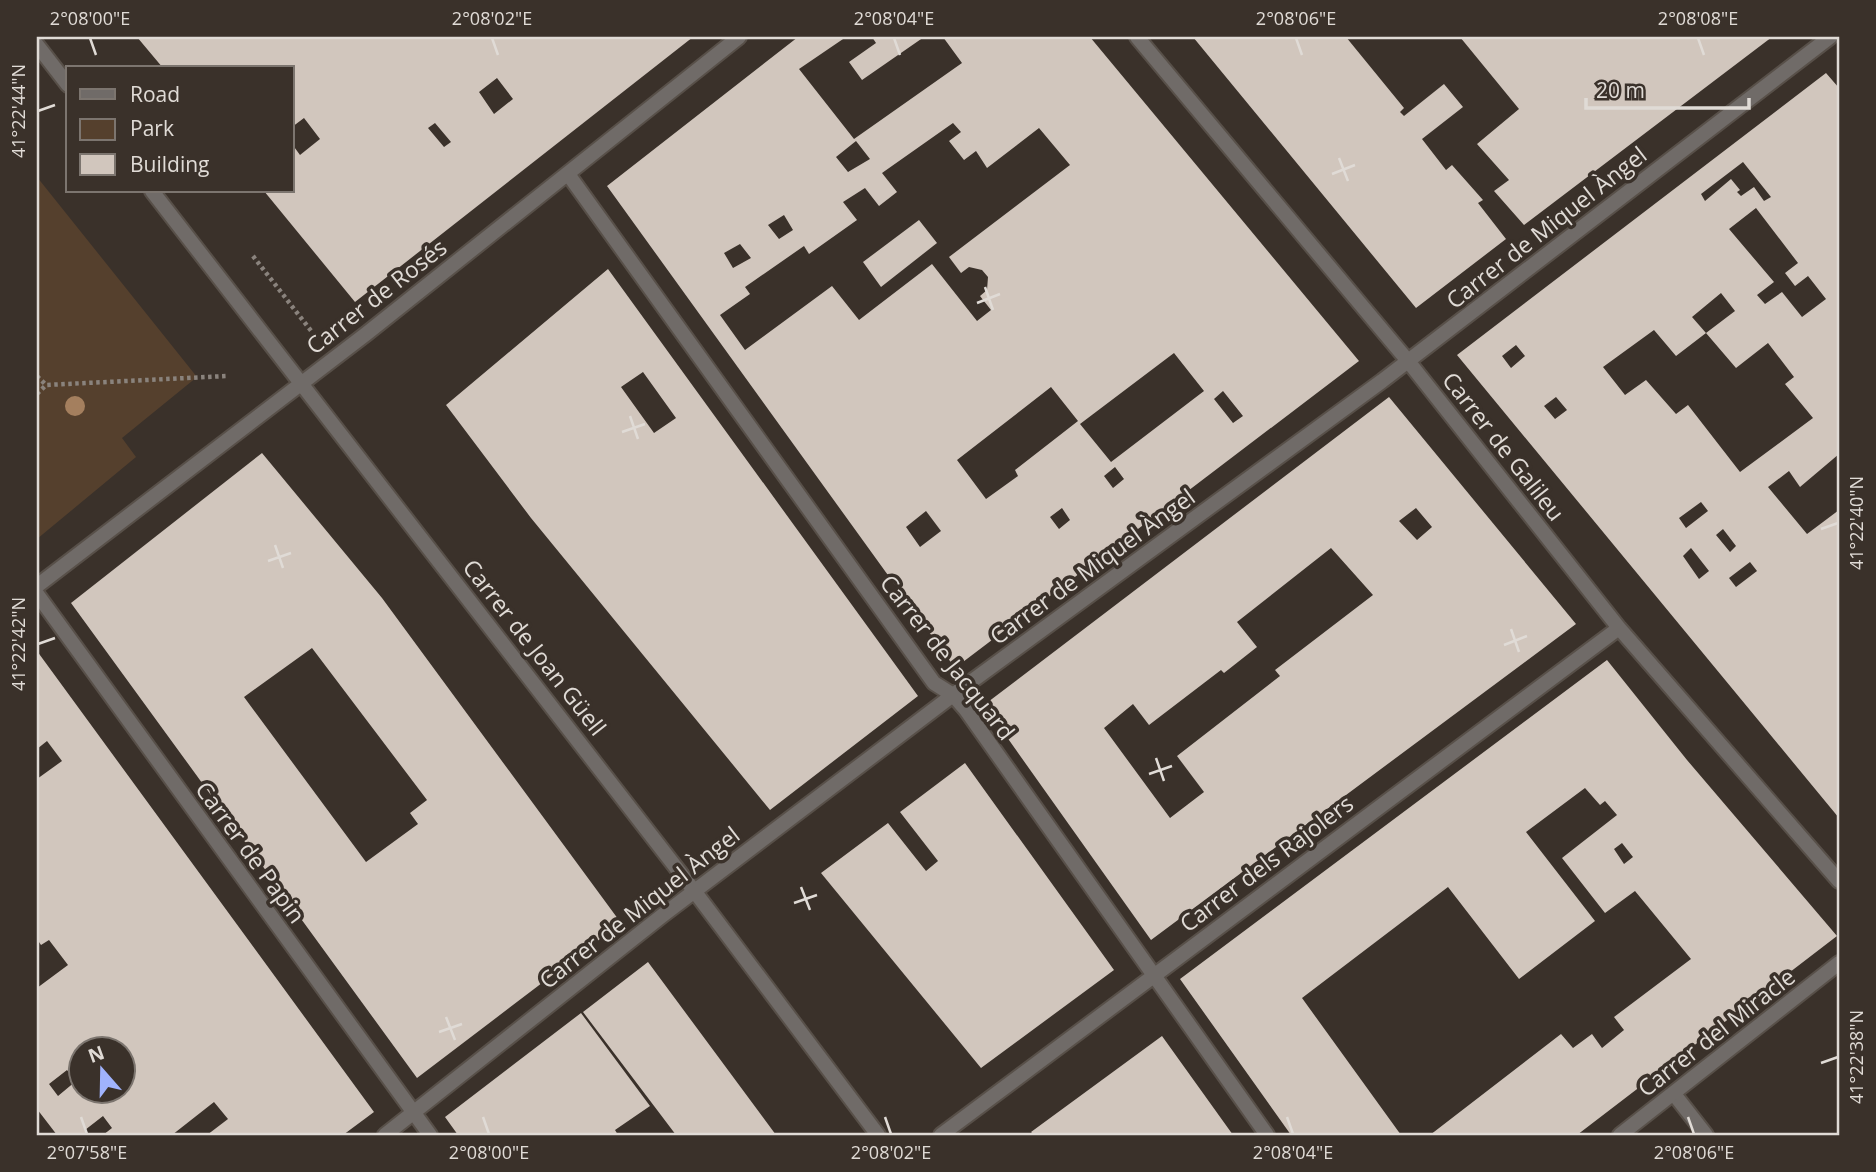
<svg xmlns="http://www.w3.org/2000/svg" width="1876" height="1172" viewBox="0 0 1876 1172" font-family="'Open Sans',sans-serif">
<rect width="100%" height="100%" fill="#3a312a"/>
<path fill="#55402d" d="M37,177L197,377L122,438L136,457L37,539Z"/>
<path fill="#d1c6bd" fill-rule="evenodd" d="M137,37H436L438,39L442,37H693L355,302L264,191H292V144L300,155L320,139L304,118L292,127V68H163ZM497,78L513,99L494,114L479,92ZM435,123L451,142L444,147L428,128Z
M798,37H846L799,69L854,139L962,63L943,37H1090L1359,361L955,668L607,186ZM953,123L961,132L949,141L964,160L976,151L987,168L1039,128L1070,165L949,257L961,273L969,267L982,270L988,277L987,290L980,296L991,310L977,321L932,264L859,320L832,286L745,350L720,315L750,294L745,287L804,246L809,254L857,220L843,202L865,188L879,206L897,192L882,173ZM856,141L870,159L848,172L836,157ZM784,215L793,230L779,239L768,225ZM740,244L751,258L733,268L724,253ZM1174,353L1204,391L1111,462L1080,424ZM1051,387L1078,421L1015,470L1018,476L986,499L957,460ZM1223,391L1243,416L1233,423L1214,399ZM1115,467L1124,479L1113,488L1104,476ZM1062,508L1070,520L1059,529L1050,517ZM926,511L941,531L920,547L906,527Z
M872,37H924L862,80L849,62L876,43Z
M1193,37H1346L1404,108L1400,112L1404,116L1444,84L1463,107L1422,139L1446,170L1452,165L1483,200L1478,203L1506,239L1416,308Z
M1460,37H1772L1524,225L1494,191L1509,180L1477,144L1519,109Z
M1826,73L1839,88V454L1800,487L1789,471L1768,487L1807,534L1839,510V818L1457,355ZM1743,162L1771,197L1764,201L1754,187L1741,196L1737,192L1740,190L1731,179L1705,201L1701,194ZM1756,208L1798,263L1785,273L1795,286L1808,276L1826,299L1802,317L1782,292L1765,304L1757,295L1774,282L1729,229ZM1721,293L1735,311L1706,333L1692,317ZM1654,330L1676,356L1706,333L1736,368L1768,343L1794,377L1785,384L1813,418L1740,472L1688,405L1676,414L1646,380L1625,395L1603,367ZM1516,345L1525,356L1511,368L1502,356ZM1556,397L1567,410L1555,419L1544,406ZM1701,502L1708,511L1686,528L1679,518ZM1723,529L1736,546L1730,552L1716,535ZM1691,548L1709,571L1699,579L1683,556ZM1750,562L1757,571L1736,587L1729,578Z
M919,220L937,243L881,287L863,262Z
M608,269L918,696L770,810L531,518L446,405ZM643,372L676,418L654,433L621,387Z
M1389,397L1576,624L1151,940L984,705ZM1416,508L1432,527L1417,540L1399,521ZM1331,548L1373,595L1275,670L1280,676L1177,756L1204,792L1170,818L1104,728L1133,704L1149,725L1221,670L1224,673L1257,647L1237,622Z
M262,453L382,598L621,923L417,1078L71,603ZM312,648L427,800L410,813L418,824L366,862L244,697Z
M37,651L374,1112L343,1135H207L228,1119L214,1102L172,1135H103L112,1128L103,1116L85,1130L88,1135H57L37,1109V988L68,965L49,940L41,945L37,939V779L62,761L47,741L37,749ZM80,1049H122V1092H80ZM67,1070L76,1081L58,1096L49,1084Z
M1607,660L1687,760L1837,936L1577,1135H1430L1561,1034L1573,1048L1592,1034L1602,1048L1624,1030L1614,1017L1691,959L1635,891L1605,913L1562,858L1617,815L1605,801L1600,805L1585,788L1526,832L1595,921L1519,979L1448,887L1302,998L1401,1135H1291L1180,979ZM1622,843L1633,857L1624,864L1614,849Z
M965,763L1114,970L981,1068L821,873L888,823L926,871L938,861L900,812Z
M648,962L762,1116L776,1135H676L583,1012Z
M581,1013L650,1106L615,1130L618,1135H458L445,1117Z
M1162,1036L1233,1135H1034L1031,1132Z"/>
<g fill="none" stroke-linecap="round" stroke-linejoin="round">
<g stroke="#585049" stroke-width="18">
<path id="pedestrian" d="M1674,1094L1706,1135"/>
</g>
<g stroke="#585049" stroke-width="18">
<path id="minor" d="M1137,37L1408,361L1619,628L1839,881
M37,45L68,85
M568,174L934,683L953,695L966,710L1267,1135
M152,191L695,892L878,1135
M37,586L366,334L739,37
M37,594L430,1135
M385,1135L663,915L953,695L1382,381L1830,37
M941,1135L1619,628
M1620,1135L1839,963"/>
</g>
<path stroke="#8a837d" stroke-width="4.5" stroke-dasharray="3.5 3.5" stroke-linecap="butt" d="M253,256L312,332
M37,376L46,385L227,376
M37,394L46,385"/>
<use href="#pedestrian" stroke="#706b68" stroke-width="14"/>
<use href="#minor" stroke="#706b68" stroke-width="14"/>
</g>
<circle fill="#a47f5e" cx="75" cy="406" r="10"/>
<path fill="none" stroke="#e0dbd6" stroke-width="2.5" d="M90,38L96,55M492,38L498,55M894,38L900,55M1296,38L1302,55M1698,38L1704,55M38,111L55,105M1339,158L1348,181M1332,174L1355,165M985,287L993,310M977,303L1000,294M630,416L638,439M622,432L645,424M1821,529L1838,523M275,545L283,568M268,561L291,553M1511,629L1519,652M38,644L55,638M1504,645L1527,636M1156,758L1164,781M1149,774L1172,766M801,887L810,910M794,903L817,895M446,1017L455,1040M439,1032L462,1024M1821,1063L1838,1057M81,1117L87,1134M483,1117L489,1134M885,1117L891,1134M1287,1117L1293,1134M1688,1117L1694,1134"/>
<g text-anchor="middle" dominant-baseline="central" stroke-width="7" stroke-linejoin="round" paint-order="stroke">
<g font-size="23" fill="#e0dbd6" stroke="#3a312a">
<text transform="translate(1546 227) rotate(-38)">Carrer de Miquel Àngel</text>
<text transform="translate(376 296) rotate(-38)">Carrer de Rosés</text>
<text transform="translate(1504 446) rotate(52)">Carrer de Galileu</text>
<text transform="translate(1092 566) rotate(-36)">Carrer de Miquel Àngel</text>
<text transform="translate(535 647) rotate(52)">Carrer de Joan Güell</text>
<text transform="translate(948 657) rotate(52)">Carrer de Jacquard</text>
<text transform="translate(251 852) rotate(54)">Carrer de Papin</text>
<text transform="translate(1266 863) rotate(-37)">Carrer dels Rajolers</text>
<text transform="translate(639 907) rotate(-38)">Carrer de Miquel Àngel</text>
<text transform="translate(1716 1032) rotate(-38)">Carrer del Miracle</text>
</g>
</g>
<rect width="1876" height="1172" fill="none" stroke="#3a312a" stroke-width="77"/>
<rect x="66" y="66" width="228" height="126" fill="#3a312a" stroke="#7c756f" stroke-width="2"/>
<rect x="80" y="89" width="35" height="10" fill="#706b68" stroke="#7c756f" stroke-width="2"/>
<text x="130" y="102" font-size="21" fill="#e0dbd6">Road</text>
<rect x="80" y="119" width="35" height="21" fill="#55402d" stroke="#7c756f" stroke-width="2"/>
<text x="130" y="136" font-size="21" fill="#e0dbd6">Park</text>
<rect x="80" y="154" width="35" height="21" fill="#d1c6bd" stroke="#7c756f" stroke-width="2"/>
<text x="130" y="172" font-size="21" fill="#e0dbd6">Building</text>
<g transform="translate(102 1070) rotate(340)"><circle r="33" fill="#3a312a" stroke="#7c756f" stroke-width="2"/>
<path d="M0-5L12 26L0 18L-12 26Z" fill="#a0b3fd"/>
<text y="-10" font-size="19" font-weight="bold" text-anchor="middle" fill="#e0dbd6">N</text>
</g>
<path d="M1586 98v10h163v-10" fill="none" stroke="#e0dbd6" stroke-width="3.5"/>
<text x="1596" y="98" font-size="21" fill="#e0dbd6" stroke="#3a312a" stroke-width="5" paint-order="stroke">20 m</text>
<rect x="38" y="38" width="1800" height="1096" fill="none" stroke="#e0dbd6" stroke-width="2.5"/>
<g font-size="18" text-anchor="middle" fill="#e0dbd6">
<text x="90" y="25">2°08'00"E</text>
<text x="492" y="25">2°08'02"E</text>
<text x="894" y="25">2°08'04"E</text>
<text x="1296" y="25">2°08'06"E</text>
<text x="1698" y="25">2°08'08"E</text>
<text transform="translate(19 111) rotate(-90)" y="6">41°22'44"N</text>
<text transform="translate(1857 523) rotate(-90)" y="6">41°22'40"N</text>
<text transform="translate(19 644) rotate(-90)" y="6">41°22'42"N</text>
<text transform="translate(1857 1057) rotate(-90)" y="6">41°22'38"N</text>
<text x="87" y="1159">2°07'58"E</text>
<text x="489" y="1159">2°08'00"E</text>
<text x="891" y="1159">2°08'02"E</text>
<text x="1293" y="1159">2°08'04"E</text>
<text x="1694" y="1159">2°08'06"E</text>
</g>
</svg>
